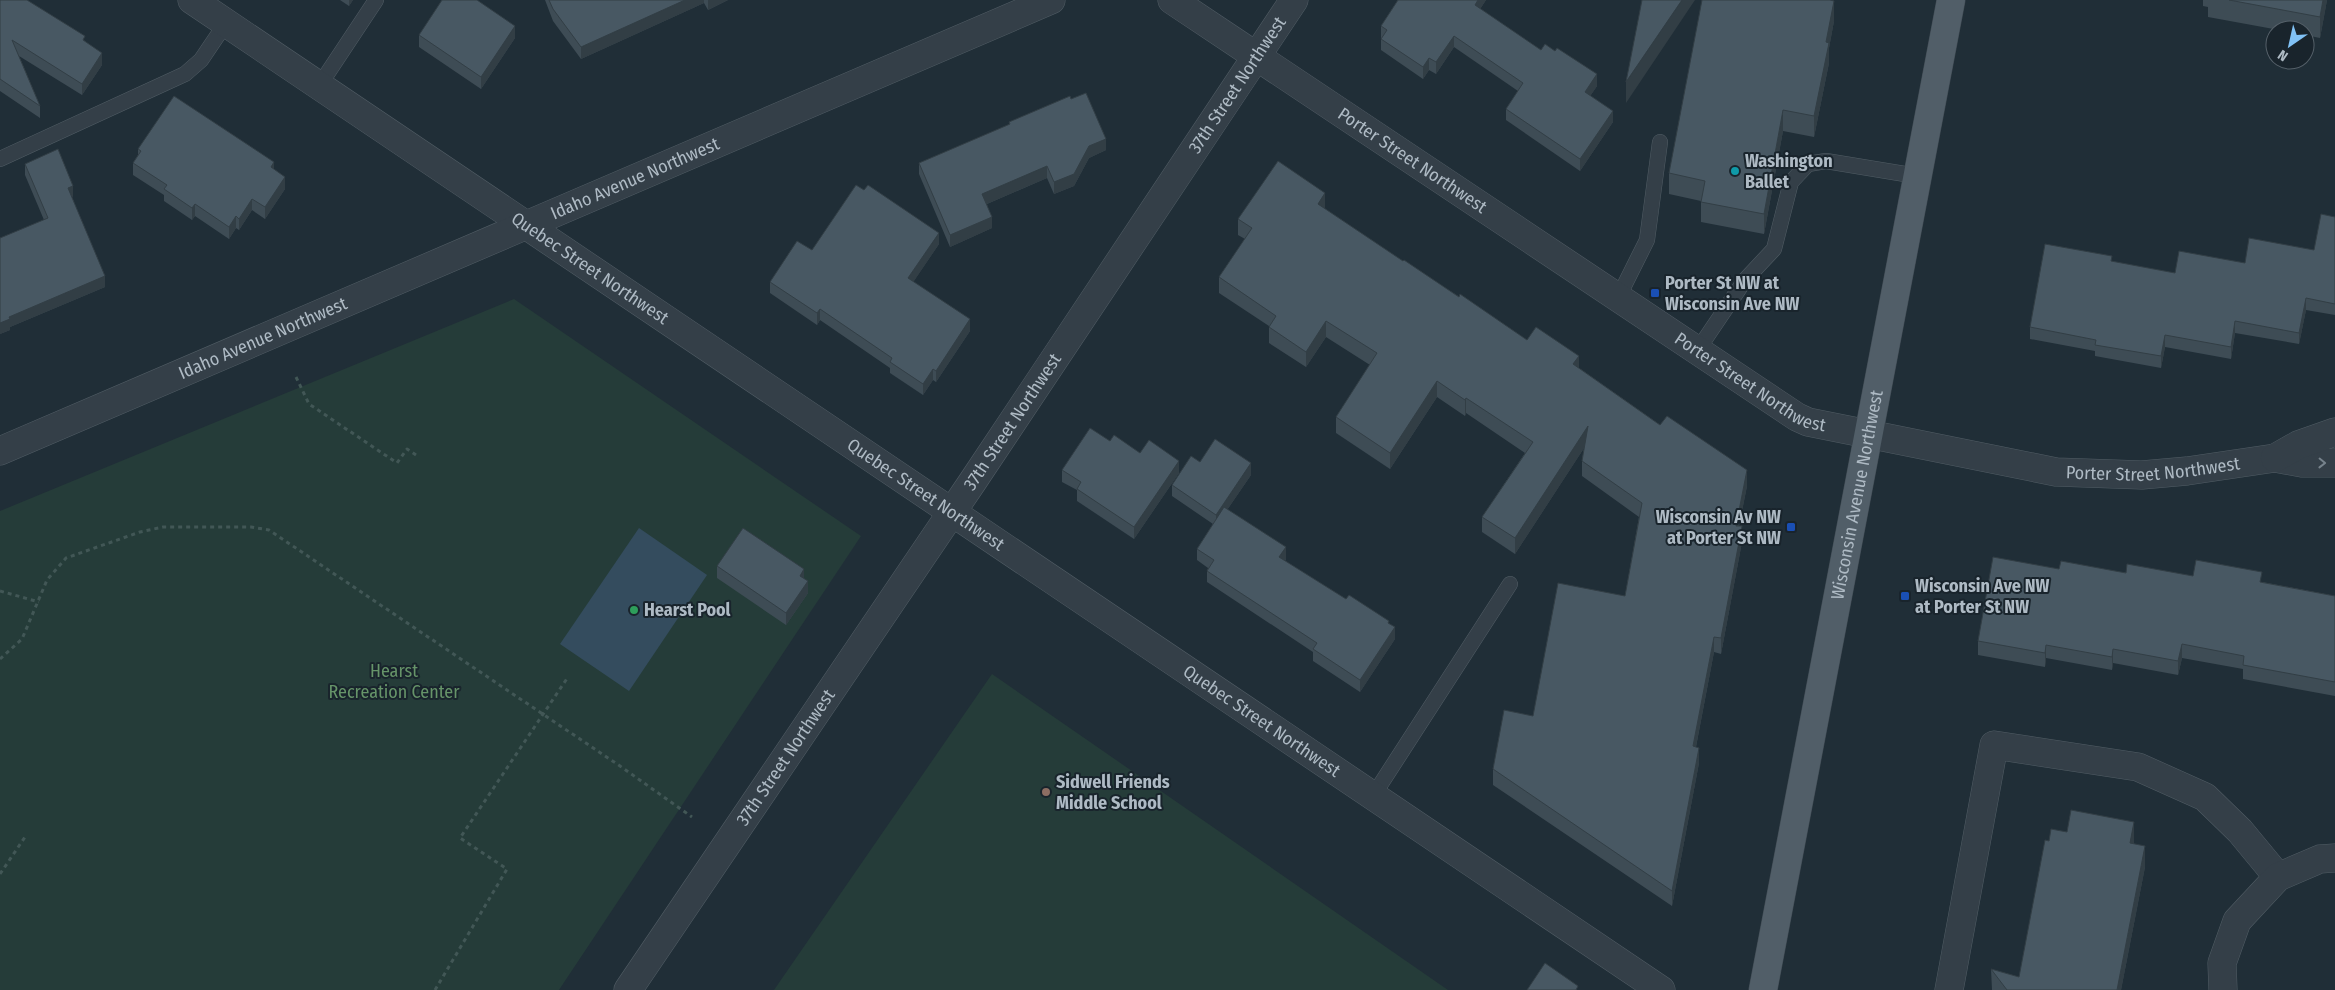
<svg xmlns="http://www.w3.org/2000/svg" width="2335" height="990" viewBox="0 0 2335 990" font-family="'Fira Sans Condensed',sans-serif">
<rect width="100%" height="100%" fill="#202e37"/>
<path fill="#253c39" d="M514,299L861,536L559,990H0V511Z
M992,674L1448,990H774Z"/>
<path fill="#344c5e" d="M639,528L707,575L629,691L560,644Z"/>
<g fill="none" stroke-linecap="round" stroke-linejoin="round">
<g stroke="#515d65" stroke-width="16">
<path id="service" d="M319,86L376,0
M0,159L185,74L201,60L226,23
M1618,298L1647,240L1660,142
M1697,351L1745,280L1774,249L1791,182L1808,164L1826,161L1917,176
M1373,796L1510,584"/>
</g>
<g stroke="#515d65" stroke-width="29">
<g id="minor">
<path id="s1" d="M192,0L1661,990"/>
<path id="s2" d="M1868,434L2056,472L2142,475L2187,471L2275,458L2302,463H2335"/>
<path id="s3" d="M0,451L1051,0"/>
<path d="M2275,458L2298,445L2335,432"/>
<path id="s4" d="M628,990L971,484L1294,0"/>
<path d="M1949,990L1994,745L2138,767L2205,797L2240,831L2278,877"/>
<path d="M2223,990L2222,963L2237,921L2278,877L2320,859L2335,858"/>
</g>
</g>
<g stroke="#515d65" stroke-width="29">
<g id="tertiary">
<path id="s5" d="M1172,0L1797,417L1808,422L1868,434"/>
</g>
</g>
<g stroke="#404b54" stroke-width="29">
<g id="primary">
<path id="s6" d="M1763,990L1951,0"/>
</g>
</g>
<path stroke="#425756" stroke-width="3" stroke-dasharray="4 4" stroke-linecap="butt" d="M296,377L309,404L397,463L407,449L416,455
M0,591L39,602
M0,659L22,639L47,580L66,558L140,532L163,527H251L269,530L620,766L692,817
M0,874L25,837
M435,990L507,869L460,838L568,677"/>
<use href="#service" stroke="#343f48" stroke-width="15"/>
<use href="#minor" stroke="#343f48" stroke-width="28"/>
<use href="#tertiary" stroke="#343f48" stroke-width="28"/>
<use href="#primary" stroke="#515e68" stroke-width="28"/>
</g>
<path fill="#3e4c55" d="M0,0L85,41L102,65L82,95L19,56L40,106V118L0,91Z
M340,0H353L349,6Z
M545,0H728L708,10L704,3L581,59L553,21Z
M1398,0H1486L1480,9L1541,50L1597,86L1590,96L1613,122L1580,171L1506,120V109L1518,91L1454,47L1436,74L1429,70L1423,79L1381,50V26Z
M2203,0H2327L2320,38L2305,35V30H2279L2208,17V7L2203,6Z
M1834,21L1829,48V63L1814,137L1783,131L1764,234L1701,222V201L1669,194V173Z
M419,35L515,38L481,89L419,47Z
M1071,99L1106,150L1089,158L1074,186L1054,194L1047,178L987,204L992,228L950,247L919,174V163L1009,125V122Z
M138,149L274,170L285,189L265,219L252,210L239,230L236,228L229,239L195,216L192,220L164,201V195L133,175V163L138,155Z
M25,164L73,196L72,197L105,287L10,327V330L0,334L44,220L25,175Z
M2335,217V315L2306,310L2299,344L2235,333L2231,359L2165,347L2161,368L2095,356V351L2030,339V327L2112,262L2175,273L2245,263L2314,250Z
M1238,219L1403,261L1527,340L1579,368L1747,486L1739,526L1742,542L1721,654L1714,652L1696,747L1699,763L1672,906L1493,785V769L1625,596L1639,517L1582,476V461L1584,448L1515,554L1482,532V517L1525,453L1466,413L1465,416L1437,397L1390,469L1336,433V417L1370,365L1326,337L1306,367L1269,343V326L1219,293V277L1245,239L1238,235Z
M939,244L913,282L970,331L936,382L933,380L923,395L890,373V368L820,320L817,325L770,293V282L812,250Z
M1110,441L1140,453L1179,473L1134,539L1077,501V490L1062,482V470Z
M1251,475L1227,510L1286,559L1285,561L1346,599L1389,624L1395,639L1360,692L1313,661V652L1207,582V571L1208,568L1197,560V549L1213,524L1172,496V485Z
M717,566L804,579L808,593L786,625L717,578Z
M2059,569L2193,576L2262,582L2335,596V696L2243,679V669L2182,658L2178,675L2113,663L2112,670L2046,658L2045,667L1978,655V641Z
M2134,844L2145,867L2121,990H1992L1991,969L2019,977Z"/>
<path fill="#323e45" d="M349,0H353L349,6Z
M685,0H704V3L581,59V47Z
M708,0H728L708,10Z
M1478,0H1486L1475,17V5Z
M1682,0H1695L1626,103V82Z
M2323,0H2327L2320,38V17Z
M1834,1V21L1829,48V63L1814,137V116L1826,42Z
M515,26V38L481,89V77Z
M1454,36V47L1436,74V62Z
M102,53V65L82,95V84Z
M1429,58V70L1423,79V67Z
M1597,74V86L1585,104V92Z
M1783,110V131L1764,234V214Z
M1613,111V122L1580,171V159Z
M1106,139V150L1089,158L1074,186L1054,194V182L1089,146Z
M274,162V174L271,167Z
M1047,166V178L982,206V194Z
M285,177V189L265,219V207Z
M73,186V196L68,198V188Z
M1325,193V209L1318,204Z
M252,199V210L239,230V219Z
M195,204V216L192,220V208Z
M236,216V228L229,239V227Z
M992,217V228L950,247V235Z
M939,233V244L908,290V278Z
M105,276V287L10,327V330L0,334V323L9,317Z
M2306,298V310L2299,344V333Z
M820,309V320L817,325V313Z
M970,319V331L936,382V371Z
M1326,321V337L1306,367V352Z
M2235,321V333L2231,359V347Z
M2165,335V347L2161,368V356Z
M1579,356V371L1573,364Z
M933,369V380L923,395V384Z
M1437,381V397L1390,469V453Z
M1466,398V413L1465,416V400Z
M1588,426V442L1515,554V538Z
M1179,461V473L1134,539V527Z
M1251,463V475L1216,526V515Z
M1747,470V486L1736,541V526Z
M1742,526V542L1721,654V638Z
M1286,547V559L1279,569V557Z
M804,569V581L800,576Z
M808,581V593L786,625V613Z
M1395,627V639L1360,692V680Z
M1714,637V652L1693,762V746Z
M2182,644V658L2178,675V661Z
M2046,645V658L2045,667V653Z
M2113,649V663L2112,670V657Z
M1699,748V763L1672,906V891Z
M2134,822V843L2130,864V843Z
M2145,846V867L2121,990H2117Z"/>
<path fill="#485863" stroke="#323e45" d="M0,0H27L85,36L83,40L102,53L82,84L12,40L40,106L0,79Z
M442,0H477L515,26L481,77L419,35Z
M549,0H685L581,47L553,9Z
M1398,0H1478L1475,5L1541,50L1545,44L1555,51L1557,48L1597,74L1585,92L1613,111L1580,159L1506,109L1523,83L1454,36L1436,62L1429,58L1423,67L1381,39L1387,30L1381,26Z
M1642,0H1682L1626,82Z
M1702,0H1830L1834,1L1826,42L1829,43L1814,116L1783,110L1764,214L1701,202L1705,181L1669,173Z
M2229,0H2323L2320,17Z
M1086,93L1106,139L1089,146L1074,174L1054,182L1047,166L982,194L992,217L950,235L919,163L1010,124L1009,122L1070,96L1071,99Z
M174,96L274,162L271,167L285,177L265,207L252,199L239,219L236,216L229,227L195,204L192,208L164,189L167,185L133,163L141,151L138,149Z
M58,149L73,186L68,188L105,276L9,317L10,319L0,323V238L48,218L25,164Z
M1278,161L1325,193L1318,204L1403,261L1404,260L1459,297L1460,294L1527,340L1536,327L1579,356L1573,364L1660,425L1667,416L1747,470L1736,526H1742L1721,638L1714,637L1693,746L1699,748L1672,891L1493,769L1504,710L1533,716L1558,583L1625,596L1642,503L1582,461L1588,426L1515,538L1482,517L1533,442L1466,398L1465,400L1437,381L1390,453L1336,417L1377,353L1326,321L1306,352L1269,327L1276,316L1219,277L1252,228L1238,219Z
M856,185L864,190L868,185L939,233L908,278L970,319L936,371L933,369L923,384L890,362L892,358L820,309L817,313L770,282L797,241L812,250Z
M2321,214L2335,217V304L2306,298L2299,333L2235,321L2231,347L2165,335L2161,356L2095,345L2096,340L2030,327L2045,244L2112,256L2111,261L2175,273L2179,251L2245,263L2249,238L2314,250Z
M1090,428L1110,441L1114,435L1140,453L1149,440L1179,461L1134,527L1077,489L1081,482L1062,470Z
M1215,439L1251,463L1216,515L1172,485L1191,456L1200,462Z
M1224,507L1286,547L1279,557L1346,599L1349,595L1389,621L1388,623L1395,627L1360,680L1313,649L1317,643L1207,571L1214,560L1197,549Z
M743,528L804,569L800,576L808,581L786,613L717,566Z
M1993,557L2059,569L2061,561L2126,573L2127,564L2193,576L2196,560L2262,572L2260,582L2335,596V682L2243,665L2244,656L2182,644L2178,661L2113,649L2112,657L2046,645L2045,653L1978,641Z
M2071,810L2134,822L2130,843L2145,846L2117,990H2007L1991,969L2019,977L2045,840L2049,841L2051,829L2067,832Z
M1545,963L1578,986L1576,990H1527Z"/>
<defs><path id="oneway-chevron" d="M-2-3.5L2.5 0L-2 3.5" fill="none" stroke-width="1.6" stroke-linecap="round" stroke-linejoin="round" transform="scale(1.25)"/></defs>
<use stroke="#77838c" href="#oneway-chevron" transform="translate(2322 463) rotate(1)"/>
<circle fill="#0f9aa8" stroke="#19242c" stroke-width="2" cx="1735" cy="171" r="5"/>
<g fill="#1a4fb4" stroke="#19242c" stroke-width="2">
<rect x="1650" y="288" width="10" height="10" rx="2.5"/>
<rect x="1786" y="522" width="10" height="10" rx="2.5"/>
<rect x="1900" y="591" width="10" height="10" rx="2.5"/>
</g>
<circle fill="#2e9e5b" stroke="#19242c" stroke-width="2" cx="634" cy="610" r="5"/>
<circle fill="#8d6e63" stroke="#19242c" stroke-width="2" cx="1046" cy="792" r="5"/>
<g text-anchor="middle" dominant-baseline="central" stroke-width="4" stroke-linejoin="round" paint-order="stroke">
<g font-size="18" fill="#aebac4" stroke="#19242c">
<text stroke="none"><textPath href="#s4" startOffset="1091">37th Street Northwest</textPath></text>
<text stroke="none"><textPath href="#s5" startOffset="289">Porter Street Northwest</textPath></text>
<text stroke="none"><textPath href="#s3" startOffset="691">Idaho Avenue Northwest</textPath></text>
<text stroke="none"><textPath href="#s1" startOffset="480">Quebec Street Northwest</textPath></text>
<text stroke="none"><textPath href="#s3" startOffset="286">Idaho Avenue Northwest</textPath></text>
<text stroke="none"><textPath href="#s5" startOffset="694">Porter Street Northwest</textPath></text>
<text stroke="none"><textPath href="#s4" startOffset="686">37th Street Northwest</textPath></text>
<text stroke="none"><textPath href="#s2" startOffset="289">Porter Street Northwest</textPath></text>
<text stroke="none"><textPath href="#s1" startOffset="885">Quebec Street Northwest</textPath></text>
<text stroke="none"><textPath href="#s6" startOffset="504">Wisconsin Avenue Northwest</textPath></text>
<text stroke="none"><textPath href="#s1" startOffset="1290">Quebec Street Northwest</textPath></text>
<text stroke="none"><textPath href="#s4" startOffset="281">37th Street Northwest</textPath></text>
</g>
<g font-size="18" font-weight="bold" fill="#aebac4" stroke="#19242c" text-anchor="start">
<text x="1745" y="161">Washington<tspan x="1745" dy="21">Ballet</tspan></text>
<text x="1665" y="283">Porter St NW at<tspan x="1665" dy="21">Wisconsin Ave NW</tspan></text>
<text x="1781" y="517" text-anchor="end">Wisconsin Av NW<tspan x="1781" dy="21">at Porter St NW</tspan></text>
<text x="1915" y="586">Wisconsin Ave NW<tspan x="1915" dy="21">at Porter St NW</tspan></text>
<text x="644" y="610">Hearst Pool</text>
<text x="1056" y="782">Sidwell Friends<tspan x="1056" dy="21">Middle School</tspan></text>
</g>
<g font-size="18" fill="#669469" stroke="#19242c">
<text x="394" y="671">Hearst<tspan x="394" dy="21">Recreation Center</tspan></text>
</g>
</g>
<g transform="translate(2290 45) rotate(214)"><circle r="24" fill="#19242c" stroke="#556069"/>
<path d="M0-4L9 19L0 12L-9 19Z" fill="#81c2f6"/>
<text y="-8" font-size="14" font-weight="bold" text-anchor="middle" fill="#aebac4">N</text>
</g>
</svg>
